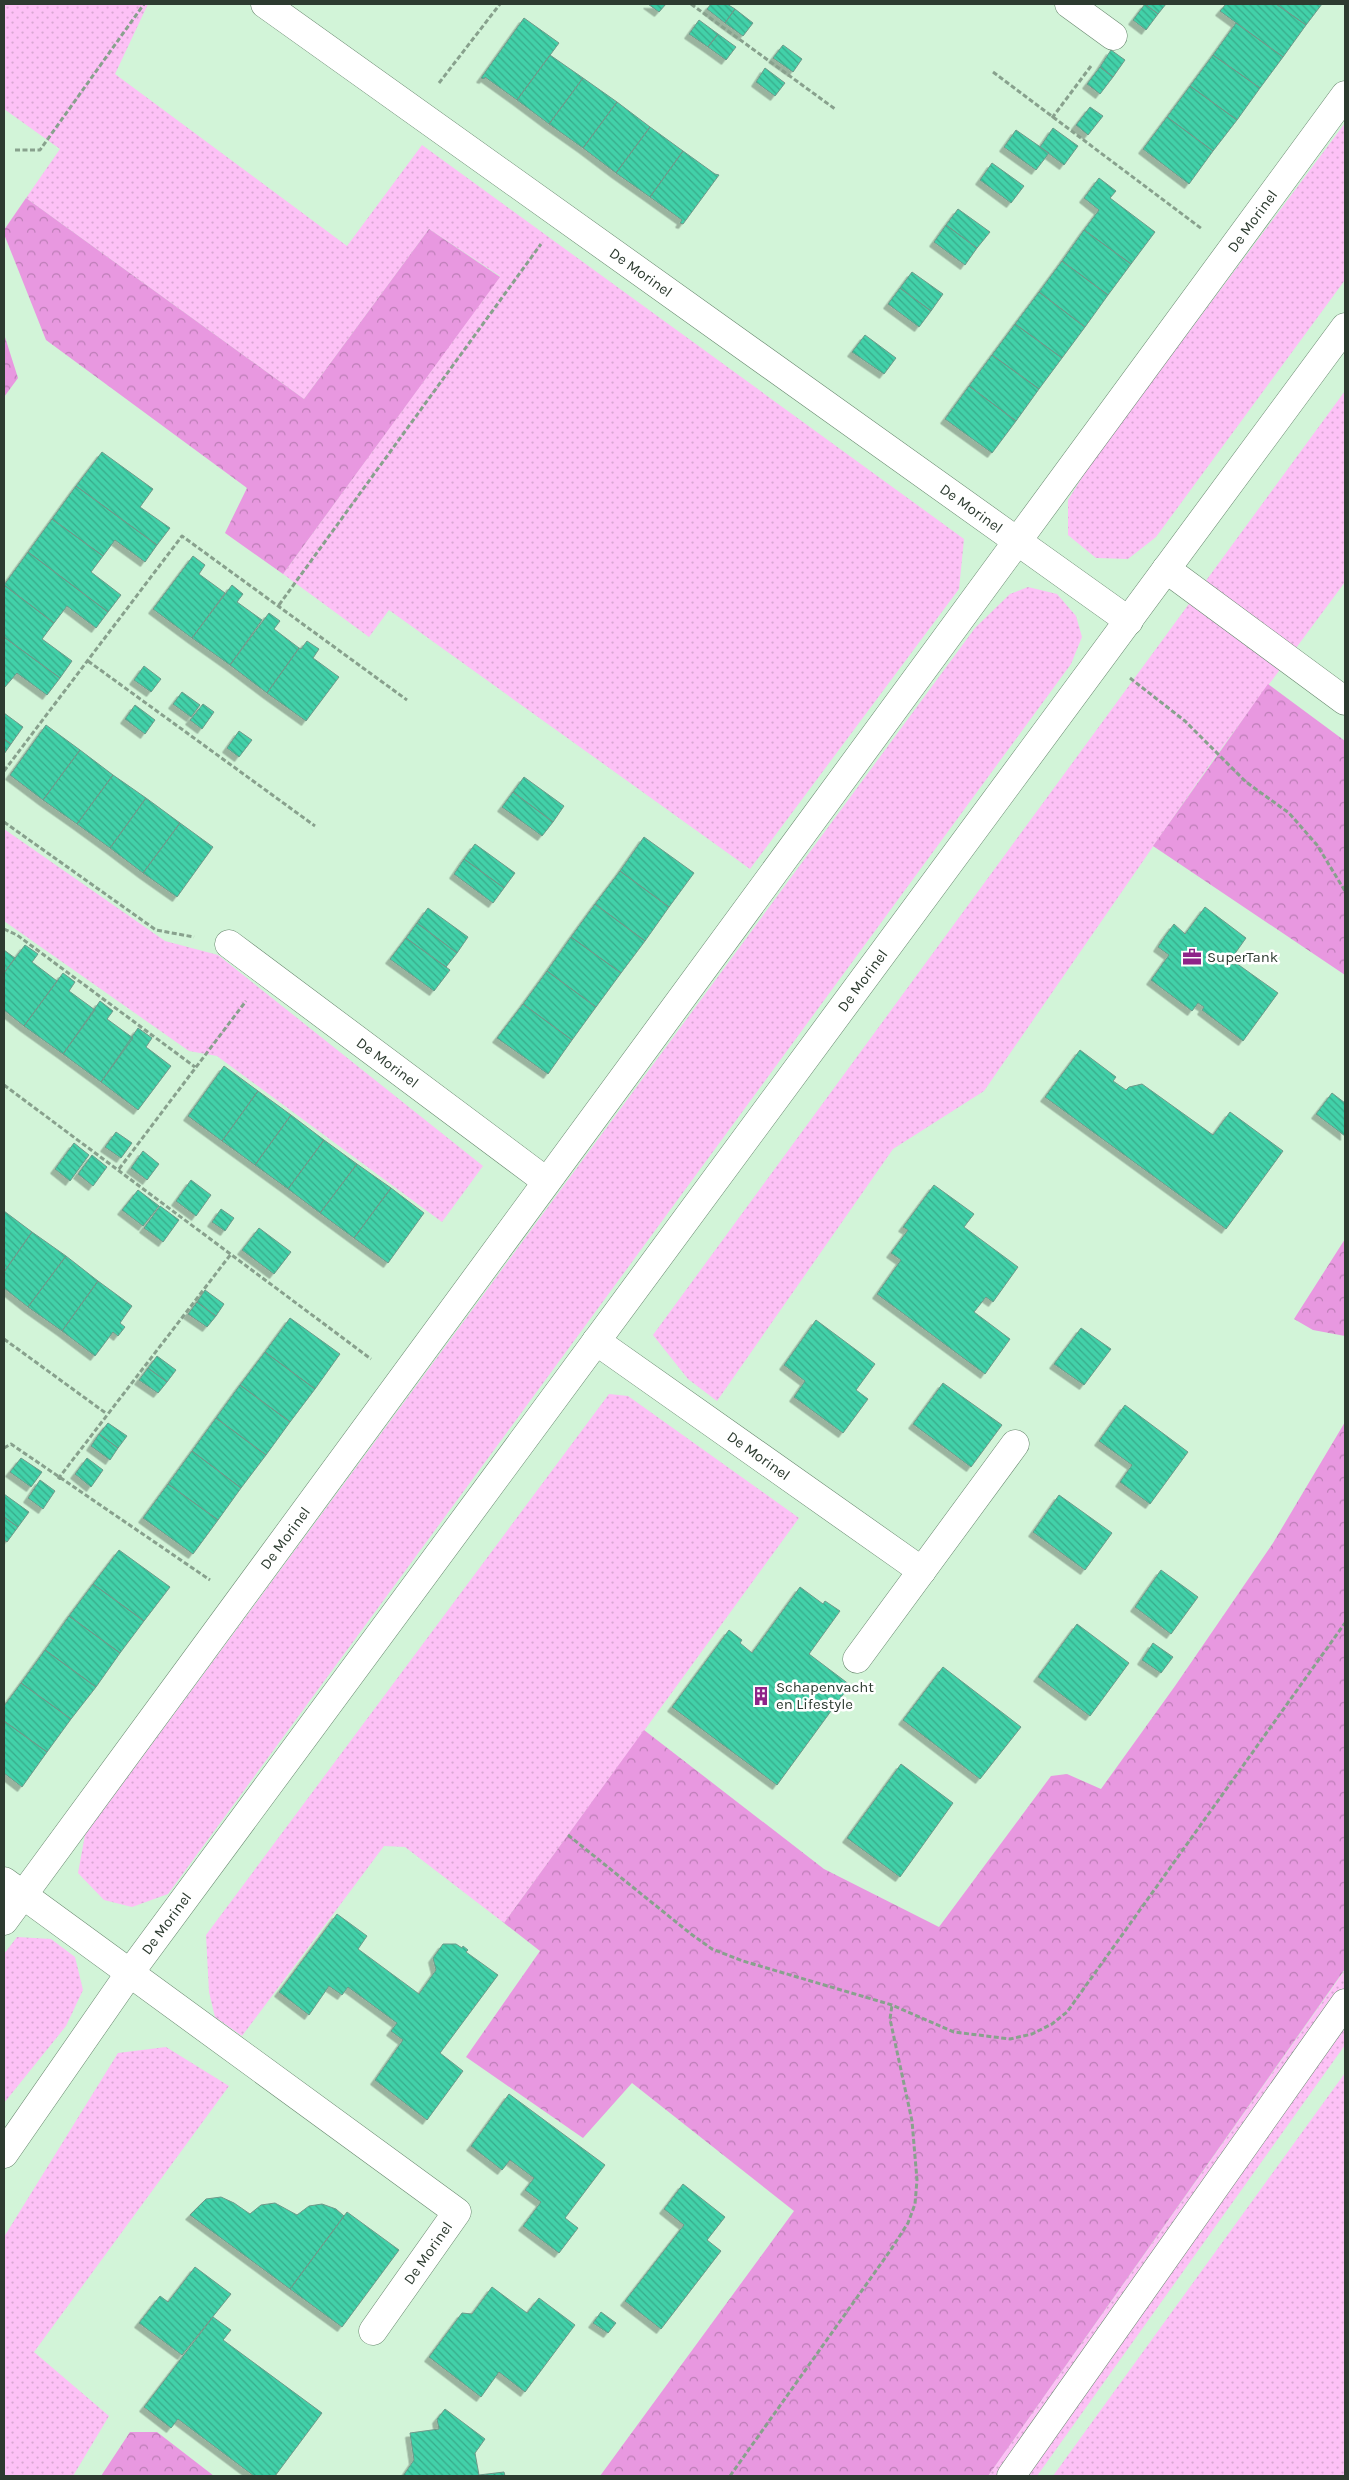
<svg xmlns="http://www.w3.org/2000/svg" width="1349" height="2480" viewBox="0 0 1349 2480" font-family="Karla,sans-serif">
<defs>
<pattern id="grass-dots" width="8" height="8" patternUnits="userSpaceOnUse" patternTransform="scale(1.25)"><rect width="8" height="8" fill="#fdc1f6"/><path d="M2 2h.1M6 6h.1" fill="none" stroke="#d9a7d3" stroke-width="1.8" stroke-linecap="round"/></pattern>
<pattern id="forest-crowns" width="20" height="18" patternUnits="userSpaceOnUse" patternTransform="scale(1.25)"><rect width="20" height="18" fill="#e898e0"/><path d="M2 6a3 3 0 1 1 6 0M12 15a3 3 0 1 1 6 0" fill="none" stroke="#bc7db6"/></pattern>
<pattern id="building-back-hatch" width="6" height="6" patternUnits="userSpaceOnUse" patternTransform="scale(1.25)"><rect width="6" height="6" fill="#42d1a9"/><path d="M-1 5l2 2M0 0l6 6M5-1l2 2" fill="none" stroke="#38ab8a"/></pattern>
<filter id="shadow"><feDropShadow dx="-4.5" dy="4.5" stdDeviation="0" flood-color="#0004"/></filter>
</defs>
<rect width="100%" height="100%" fill="#d2f4d8"/>
<path fill="url(#grass-dots)" d="M4,4H148L115,74L347,246L422,145L964,539L959,589L750,869L389,610L369,637L283,574L500,276L429,229L304,399L26,198L60,149L4,109Z
M1345,123V280L1156,537L1128,559L1096,558L1068,535V500L1091,463Z
M1345,391V582L1215,757L984,1091L893,1149L717,1401L688,1379L653,1335Z
M1028,587L1057,594L1076,616L1082,637L1071,664L168,1894L132,1907L104,1900L78,1873L85,1835L975,628L1010,594Z
M4,829L165,941L218,955L483,1166L442,1222L217,1056L189,1051L4,921Z
M609,1394L628,1396L799,1518L504,1923L405,1847L384,1846L242,2036L215,2017L209,1992L206,1935Z
M17,1937L51,1939L75,1957L83,1990L66,2026L4,2103V1954Z
M1345,1970V2045L1037,2476H988Z
M166,2047L229,2086L34,2352L109,2416L73,2476H4V2237L118,2053Z
M1345,2073V2476H1053Z"/>
<path fill="url(#forest-crowns)" d="M26,198L304,399L429,229L500,277L283,574L225,533L247,488L46,340L4,234V230Z
M4,334L18,378L4,397Z
M1268,684L1345,741V975L1153,846Z
M1345,1239V1336L1313,1330L1294,1319Z
M1345,1422V1969L988,2476H600L794,2211L632,2083L583,2138L466,2057L540,1951L504,1923L644,1730L824,1869L939,1927L1051,1776L1067,1774L1101,1789L1175,1686L1273,1543Z
M130,2432H157L214,2476H101Z"/>
<path fill="url(#building-back-hatch)" stroke="#6f998a" filter="url(#shadow)" d="M648,4H666L659,12Z
M711,4H727L735,9L725,23L707,9Z
M1145,4L1158,14L1146,30L1133,20Z
M1145,4H1166L1158,14Z
M1226,4H1276L1306,25L1283,57L1220,11Z
M1276,4H1322L1306,25Z
M735,9L753,23L743,36L725,23Z
M524,18L559,43L517,100L485,77L484,79L481,78Z
M699,20L718,34L708,47L689,34Z
M1236,23L1283,57L1260,88L1213,55Z
M718,34L736,47L726,60L708,47Z
M783,45L802,59L793,72L773,58Z
M1111,50L1125,60L1113,77L1100,67Z
M550,55L583,78L549,124L517,100Z
M1213,55L1260,88L1237,120L1190,86Z
M1100,67L1113,77L1100,94L1087,84Z
M765,68L785,83L775,96L756,82Z
M583,78L617,102L583,148L549,124Z
M1190,86L1237,120L1213,151L1167,117Z
M617,102L650,127L616,173L583,148Z
M1090,107L1103,116L1088,135L1076,125Z
M1167,117L1213,151L1189,184L1143,149Z
M650,127L683,151L650,197L616,173Z
M1053,128L1078,146L1064,165L1040,147Z
M1016,130L1049,153L1036,170L1004,147Z
M683,151L715,174L719,175L683,224L680,223L682,220L650,197Z
M992,163L1024,186L1011,203L980,180Z
M1099,178L1116,191L1110,198L1155,232L1131,264L1084,230L1099,210L1084,198Z
M958,209L990,232L977,248L946,225Z
M946,225L977,248L965,265L934,242Z
M1084,230L1131,264L1108,295L1062,261Z
M1062,261L1108,295L1085,327L1039,292Z
M912,272L943,294L931,311L900,288Z
M900,288L931,311L919,327L888,304Z
M1039,292L1085,327L1062,358L1015,324Z
M1015,324L1062,358L1039,389L992,355Z
M865,335L896,358L884,374L852,352Z
M992,355L1039,389L1016,421L969,386Z
M969,386L1016,421L992,453L945,419Z
M102,452L153,489L140,507L170,528L157,545L76,486Z
M76,486L157,545L145,562L115,540L103,556L52,519Z
M52,519L103,556L91,572L121,595L108,612L28,552Z
M28,552L108,612L96,628L67,606L54,623L4,585Z
M193,556L205,565L199,574L225,593L192,638L153,609Z
M4,585L54,623L42,639L72,661L60,678L4,637Z
M232,585L243,594L237,602L262,620L230,665L192,638Z
M269,613L280,621L274,629L299,648L267,693L230,665Z
M4,637L60,678L47,695L17,673L4,688Z
M307,641L319,649L313,658L339,677L306,721L267,693L299,648L301,649Z
M144,666L161,679L151,692L134,680Z
M182,692L200,705L191,717L173,704Z
M203,704L214,712L202,729L190,720Z
M135,705L155,720L145,734L125,719Z
M4,713L23,727L11,744L4,739Z
M46,725L80,750L43,800L10,775Z
M239,731L252,740L239,757L227,748Z
M4,739L11,744L4,754Z
M80,750L113,775L77,824L43,800Z
M113,775L146,798L110,848L77,824Z
M524,777L564,806L553,822L513,792Z
M513,792L553,822L542,836L502,807Z
M146,798L180,823L143,873L110,848Z
M180,823L213,847L177,897L143,873Z
M644,837L694,873L669,907L620,871Z
M475,844L515,873L504,888L464,859Z
M464,859L504,888L493,903L454,874Z
M620,871L669,907L645,941L595,904Z
M595,904L645,941L621,973L571,937Z
M1205,907L1246,938L1229,962L1234,965L1236,963L1278,993L1243,1041L1202,1010L1204,1007L1198,1003L1192,1011L1151,980L1169,955L1158,947L1165,936L1174,924L1185,934Z
M428,908L468,937L457,953L417,923Z
M417,923L457,953L446,967L406,938Z
M571,937L621,973L596,1007L547,971Z
M406,938L450,970L434,991L390,959Z
M25,945L38,954L32,962L57,981L24,1026L4,1010V973Z
M4,950L15,958L4,973Z
M547,971L596,1007L572,1040L523,1004Z
M63,973L75,982L69,991L95,1010L63,1054L24,1026Z
M100,1001L113,1011L107,1019L133,1038L101,1082L63,1054Z
M523,1004L572,1040L548,1074L497,1038Z
M138,1028L152,1038L146,1047L171,1066L138,1110L101,1082Z
M1080,1050L1116,1077L1113,1081L1126,1090L1129,1087L1142,1084L1213,1135L1230,1112L1283,1151L1226,1229L1045,1097Z
M224,1066L258,1091L222,1141L188,1116Z
M258,1091L291,1115L255,1165L222,1141Z
M1332,1093L1345,1103V1136L1316,1114Z
M291,1115L324,1140L288,1189L255,1165Z
M116,1132L132,1143L121,1158L105,1147Z
M324,1140L357,1164L320,1213L288,1189Z
M74,1143L89,1155L70,1181L55,1169Z
M143,1151L159,1164L147,1180L131,1168Z
M92,1155L107,1167L93,1186L78,1174Z
M357,1164L391,1188L354,1238L320,1213Z
M191,1180L211,1195L196,1216L176,1201Z
M934,1185L974,1214L964,1227L1018,1267L993,1302L986,1297L974,1312L1010,1339L985,1374L877,1294L901,1260L891,1253L908,1230L903,1227Z
M391,1188L424,1213L388,1263L354,1238Z
M138,1190L159,1206L143,1226L122,1210Z
M160,1206L179,1220L163,1242L144,1228Z
M221,1209L234,1218L225,1231L212,1222Z
M4,1211L32,1232L4,1272Z
M259,1228L291,1252L274,1274L242,1250Z
M32,1232L66,1256L28,1307L4,1288V1272Z
M66,1256L98,1281L62,1331L28,1307Z
M98,1281L132,1306L120,1323L125,1327L118,1336L113,1332L95,1356L62,1331Z
M205,1290L224,1304L216,1316L197,1302Z
M197,1302L216,1316L207,1327L188,1314Z
M290,1318L340,1354L315,1389L265,1352Z
M816,1320L875,1364L856,1390L868,1399L843,1433L794,1397L805,1381L784,1365Z
M1081,1328L1111,1349L1084,1385L1054,1364Z
M265,1352L315,1389L290,1422L240,1385Z
M157,1356L176,1370L167,1382L148,1368Z
M148,1368L167,1382L158,1393L139,1380Z
M943,1383L1002,1425L971,1467L913,1424Z
M240,1385L290,1422L266,1455L216,1418Z
M1125,1405L1188,1452L1150,1504L1120,1482L1132,1465L1099,1441Z
M216,1418L266,1455L241,1488L192,1451Z
M108,1423L127,1436L118,1448L99,1434Z
M99,1434L118,1448L110,1460L91,1446Z
M192,1451L241,1488L218,1520L168,1484Z
M21,1458L42,1472L31,1487L10,1472Z
M87,1458L103,1470L91,1487L75,1474Z
M40,1480L55,1491L43,1509L28,1498Z
M168,1484L218,1520L193,1554L143,1518Z
M4,1494L29,1512L18,1527L4,1517Z
M1059,1495L1112,1533L1085,1570L1033,1532Z
M4,1517L18,1527L7,1542L4,1540Z
M119,1550L170,1587L144,1621L93,1584Z
M1161,1570L1198,1597L1171,1634L1135,1607Z
M93,1584L144,1621L120,1653L69,1616Z
M800,1587L823,1604L825,1601L840,1611L809,1654L850,1685L777,1785L672,1707L729,1630L742,1640L740,1643L752,1653Z
M69,1616L120,1653L96,1687L45,1650Z
M1077,1624L1129,1663L1090,1716L1038,1677Z
M1153,1643L1173,1657L1161,1673L1142,1660Z
M45,1650L96,1687L71,1719L21,1683Z
M943,1667L1021,1727L980,1779L903,1720Z
M21,1683L71,1719L47,1752L4,1721V1706Z
M4,1721L47,1752L22,1787L4,1773Z
M901,1764L953,1803L900,1877L847,1838Z
M337,1914L367,1936L358,1949L419,1994L436,1970L433,1958L443,1944H456L462,1948L463,1946L468,1950L466,1952L498,1975L440,2053L463,2071L427,2120L375,2080L403,2040L391,2031L397,2023L348,1987L342,1995L329,1986L309,2015L279,1992Z
M509,2094L605,2165L565,2218L578,2228L559,2253L523,2226L541,2202L525,2190L534,2178L510,2160L502,2170L471,2146Z
M683,2184L725,2217L707,2240L721,2251L661,2329L625,2301L684,2225L664,2209Z
M221,2197L234,2203L250,2214L261,2205L275,2203L297,2215L309,2206L322,2204L336,2209L344,2216L290,2289L190,2215L206,2199Z
M347,2212L399,2250L342,2327L290,2289Z
M195,2267L231,2294L182,2355L139,2323L160,2296L168,2302Z
M492,2287L527,2313L539,2298L575,2325L525,2392L499,2372L481,2397L429,2357L462,2313L472,2314Z
M601,2312L616,2323L608,2333L593,2323Z
M213,2317L231,2330L223,2340L322,2413L275,2476H254L178,2419L171,2428L144,2407Z
M445,2409L485,2439L475,2453L479,2475L504,2472L505,2476H403L414,2460L410,2433L439,2429L437,2419Z"/>
<g fill="none" stroke-linecap="round" stroke-linejoin="round">
<g stroke="#68876e" stroke-width="29">
<g id="minor">
<path id="s1" d="M265,4L1129,621"/>
<path d="M1069,4L1113,36"/>
<path d="M1166,569L1345,701"/>
<path id="s2" d="M229,944L546,1181"/>
<path id="s3" d="M596,1341L922,1571"/>
<path d="M857,1659L1015,1444"/>
<path d="M4,1881L457,2212L373,2331"/>
<path id="s4" d="M4,1921L1345,95"/>
<path id="s5" d="M4,2154L129,1974L1345,327"/>
<path d="M1011,2476L1345,2003"/>
</g>
</g>
<path stroke="#88a18d" stroke-width="3" stroke-dasharray="5 2.5" stroke-linecap="butt" d="M691,4L835,109
M993,72L1202,229
M439,83L500,4
M1052,118L1091,66
M15,150H40L144,4
M279,605L541,244
M88,661L315,826
M1130,678L1185,721L1246,782L1289,813L1317,845L1345,891
M4,771L182,536L407,700
M4,822L156,930L194,937
M4,929L17,935L195,1067
M4,1085L371,1359
M119,1169L246,1001
M4,1339L107,1414
M4,1448L11,1444L210,1580
M58,1479L231,1254
M568,1835L691,1934L712,1949L743,1961L892,2005L954,2032L1010,2039L1032,2034L1052,2024L1067,2012L1345,1623
M730,2476L890,2251L908,2223L915,2204L917,2180L912,2121L890,2019L892,2005"/>
<use href="#minor" stroke="#fff" stroke-width="28"/>
</g>
<defs>
<g id="office-bare" transform="scale(1.5)"><path d="M-6-3h4V-5.5h4V-3h4V5H-6ZM-1-4.5V-3h2v-1.5ZM-6 0V1H6V0Z" fill="#8e2488" stroke="#fff" stroke-width="2.5" paint-order="stroke"/></g>
<g id="building-bare" transform="scale(1.5)"><path d="M-4-6H4V6H1V3H-1V6H-4ZM-2.5-4.3h1.7v1.8h-1.7ZM.8-4.3h1.7v1.8H.8ZM-2.5-1h1.7V.8h-1.7ZM.8-1h1.7V.8H.8Z" fill="#8e2488" stroke="#fff" stroke-width="2.5" paint-order="stroke"/></g>
</defs>
<g fill-rule="evenodd">
<use href="#office-bare" x="1192" y="957"/>
<use href="#building-bare" x="761" y="1696"/>
</g>
<g text-anchor="middle" dominant-baseline="central" stroke-width="5" stroke-linejoin="round" paint-order="stroke">
<g font-size="15" fill="#2d3b30" stroke="#fff">
<text stroke="none"><textPath href="#s4" startOffset="2109">De Morinel</textPath></text>
<text stroke="none"><textPath href="#s1" startOffset="462">De Morinel</textPath></text>
<text stroke="none"><textPath href="#s1" startOffset="868">De Morinel</textPath></text>
<text stroke="none"><textPath href="#s5" startOffset="1454">De Morinel</textPath></text>
<text stroke="none"><textPath href="#s2" startOffset="198">De Morinel</textPath></text>
<text stroke="none"><textPath href="#s3" startOffset="199">De Morinel</textPath></text>
<text stroke="none"><textPath href="#s4" startOffset="475">De Morinel</textPath></text>
<text stroke="none"><textPath href="#s5" startOffset="282">De Morinel</textPath></text>
<text transform="translate(428 2253) rotate(-55)">De Morinel</text>
</g>
<g font-size="15" fill="#2d3b30" stroke="#fff" text-anchor="start">
<text x="1207" y="957">SuperTank</text>
<text x="776" y="1687">Schapenvacht<tspan x="776" dy="17">en Lifestyle</tspan></text>
</g>
</g>
<rect width="1349" height="2480" fill="none" stroke="#2d3b30" stroke-width="10"/>
</svg>
